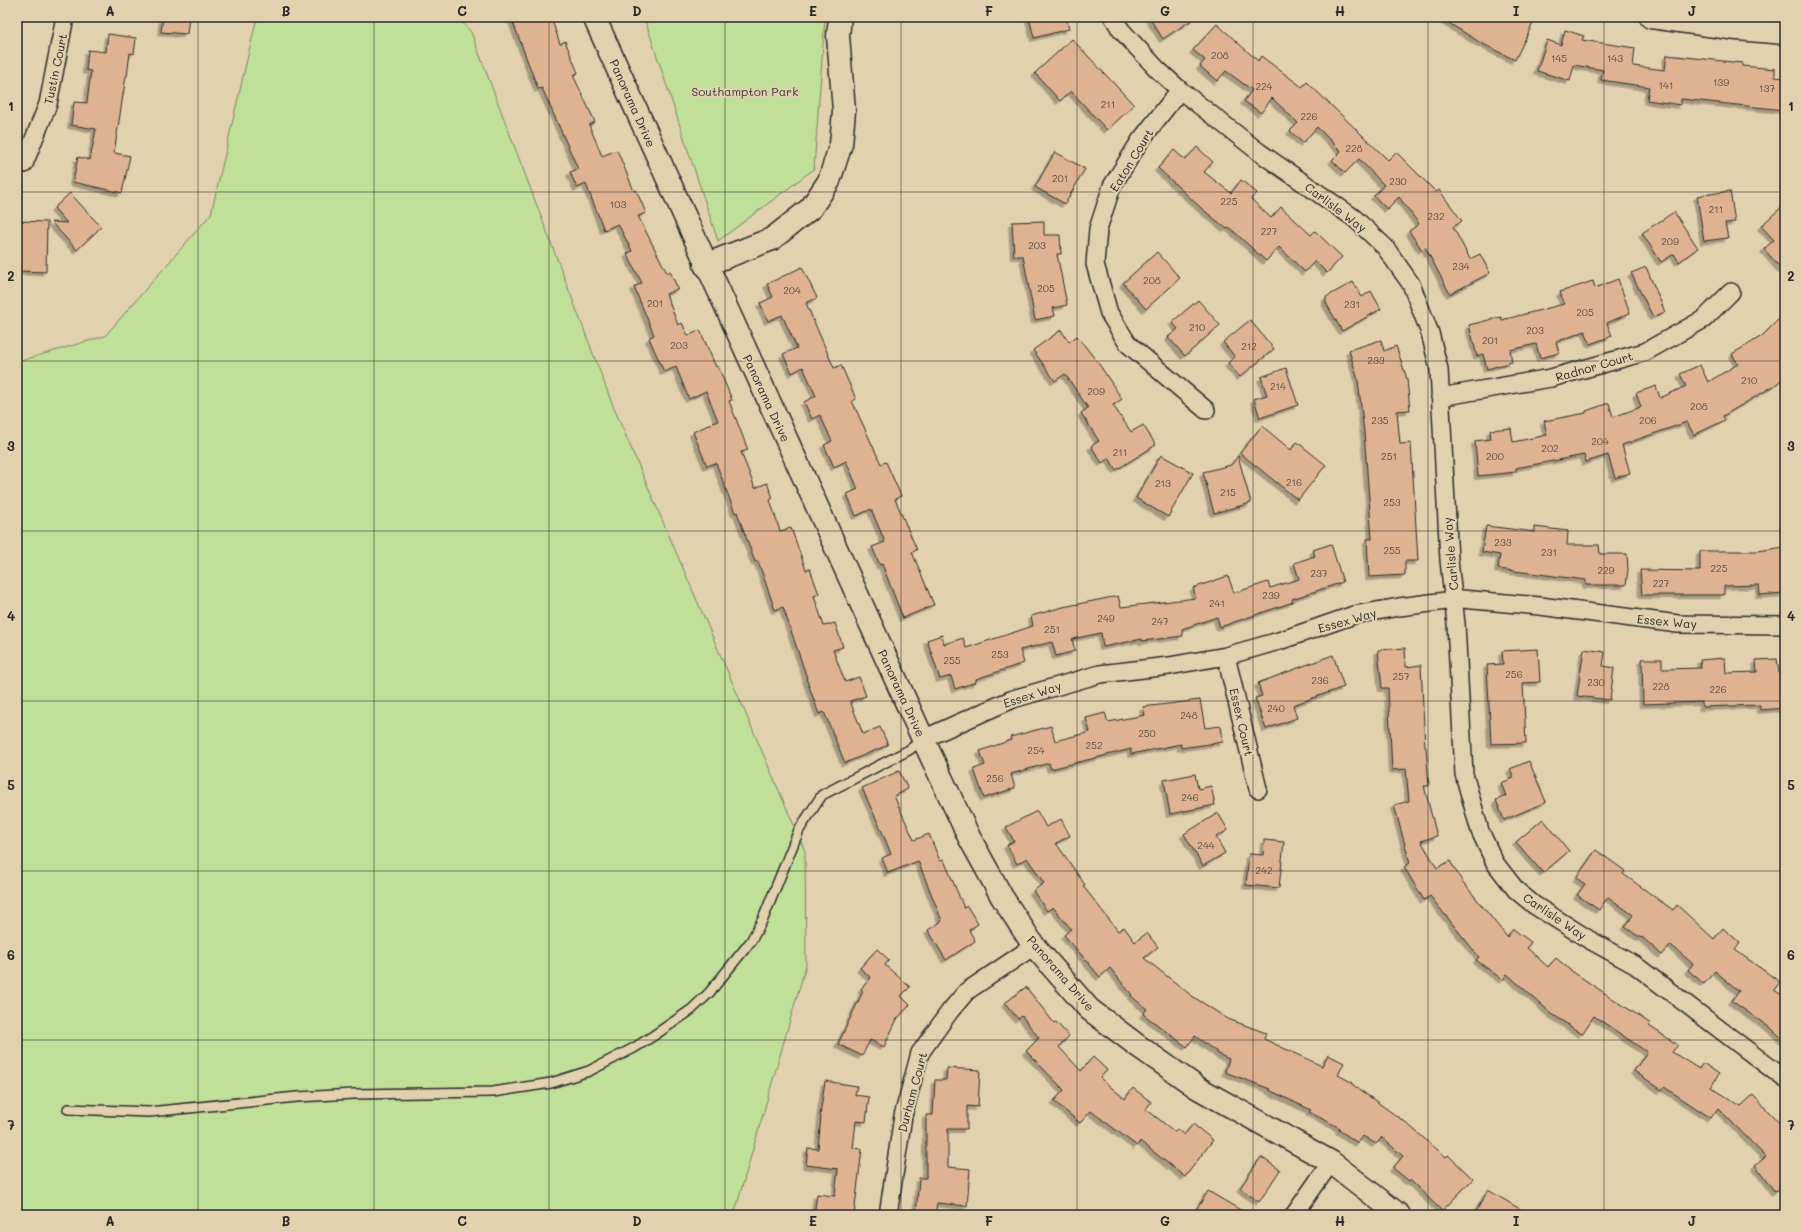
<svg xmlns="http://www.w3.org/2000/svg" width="1802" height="1232" viewBox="0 0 1802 1232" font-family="Mali,sans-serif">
<defs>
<filter id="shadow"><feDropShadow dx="-3.5" dy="3.5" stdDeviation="0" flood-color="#0004"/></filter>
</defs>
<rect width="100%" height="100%" fill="#e2d1ae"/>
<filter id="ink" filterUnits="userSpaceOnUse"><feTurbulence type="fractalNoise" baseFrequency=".025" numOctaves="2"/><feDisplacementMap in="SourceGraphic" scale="8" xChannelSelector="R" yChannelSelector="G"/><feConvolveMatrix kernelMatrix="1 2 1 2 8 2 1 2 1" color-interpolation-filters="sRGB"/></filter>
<g filter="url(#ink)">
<path fill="#c0df98" stroke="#768562" d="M257,17H457L471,32L613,406L805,851L806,965L734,1215H17V362L105,336L211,214Z
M644,17H825L814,169L718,241Z"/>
<path fill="#dfb392" stroke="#2b2b2b" filter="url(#shadow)" d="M163,17H189L187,34L161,32Z
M511,17H551L560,44L565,41L578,73L573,75L595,122L589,125L602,156L617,150L634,191L636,190L646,213L638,216L667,273L670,271L678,289L666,294L678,325L682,323L688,336L700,330L716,367L718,366L732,400L729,401L748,450L741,452L755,488L767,483L773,498L770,500L780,531L791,528L806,570L810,569L819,594L814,596L824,626L835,623L843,647L833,650L845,682L859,677L866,696L850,701L863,734L880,727L888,745L845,763L824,712L819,714L806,678H807L783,607L775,610L758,561L755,562L737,512L735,513L716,463L707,466L693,432L718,421L706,391L689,399L676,367L664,372L649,338L654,335L634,287L642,283L627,254L632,251L618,224L604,230L586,184L577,188L570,172L578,169L542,88L538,89Z
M1029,17H1066L1069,29L1034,38Z
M1149,17H1196L1163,39Z
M1439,17H1536L1515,60L1481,43Z
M1217,24L1258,61L1261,56L1302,87L1307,82L1388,160L1396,152L1436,192L1439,190L1462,221L1453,227L1470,259L1480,254L1490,273L1450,294L1425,247L1422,250L1409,231L1419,224L1399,197L1387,209L1374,196L1384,185L1359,159L1345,173L1332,160L1341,151L1317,127L1303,143L1290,131L1298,123L1272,98L1261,113L1244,101L1252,90L1226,71L1217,81L1200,66L1205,60L1193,50Z
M1565,30L1584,36L1582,40L1635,48L1633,66L1665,70L1667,55L1742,63V66L1775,69V77L1785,78L1784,110L1681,99V105L1647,100L1649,87L1601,80L1603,70L1574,65L1570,81L1537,71L1547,40L1561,45Z
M108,34L136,38L134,54L130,53L127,76H126L114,153L130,156L122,193L73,182L78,157L90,160L96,129L71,125L74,102L87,103L91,71L86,70L88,50L106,52Z
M1072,39L1134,105L1107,130L1071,91L1060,101L1035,73Z
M1197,147L1213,162L1204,172L1231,193L1241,180L1257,193L1251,199L1271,218L1281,207L1311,235L1315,231L1342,257L1327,273L1315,261L1305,272L1279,247L1266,261L1229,227L1227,229L1201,208L1158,168L1174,150L1185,160Z
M1055,152L1085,169L1065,204L1035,187Z
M1730,191L1735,222L1725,223L1728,238L1704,241L1697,196Z
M70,193L101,227L77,250L51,222L67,223L54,208Z
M1785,204V273L1764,249L1774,240L1761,226Z
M1674,212L1698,248L1679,262L1674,254L1661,262L1642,233Z
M17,221L47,222L46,272L17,271Z
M1044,221V235H1060L1061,254H1057L1067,305L1053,308L1055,316L1035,320L1023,256H1014L1012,222Z
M1157,252L1180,278L1146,309L1123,283Z
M802,267L817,298L806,303L834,368L841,365L856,399L852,401L881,464L886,462L901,496L895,499L917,550L912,552L934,605L903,618L882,564L880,565L872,547L885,542L871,509L856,516L847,494L858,489L846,461L834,467L824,445L832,441L820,415L812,419L804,402L816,396L803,367L792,373L783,354L797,348L782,315L768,321L760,303L773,297L767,284Z
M1646,267L1665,312L1653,317L1631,273Z
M1618,279L1630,313L1607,323L1612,336L1590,344L1585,331L1556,342L1559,353L1540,358L1536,344L1510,350L1512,362L1487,369L1483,354L1477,356L1469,325L1501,317L1502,320L1564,304L1560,292L1593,281L1595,288Z
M1353,282L1362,297L1371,291L1381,309L1342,331L1326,303V297Z
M1198,300L1220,325L1185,356L1168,337L1178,329L1172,322Z
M1785,313V376L1777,384L1723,416L1725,420L1694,435L1687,422L1622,445L1630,473L1615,478L1608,455L1586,462L1584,455L1516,468V472L1478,476L1475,441L1491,439L1490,430L1511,428L1513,442L1547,435L1544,421L1586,413V411L1609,403L1613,417L1641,407L1636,393L1656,386L1660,398L1686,386L1680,374L1700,365L1708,382L1738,364L1732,354L1762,336Z
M1250,320L1274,349L1240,377L1228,363L1235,357L1223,342Z
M1061,330L1069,342L1077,336L1099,364L1122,399L1113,405L1131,432L1143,425L1156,445L1116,470L1109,458L1102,463L1091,446L1099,441L1081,413L1088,408L1065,374L1055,381L1033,350Z
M1381,340L1384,351L1396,346L1407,379L1410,410L1397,411L1400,444L1411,443L1418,561H1405V575L1369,577L1367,539H1372L1364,432L1358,380L1349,350Z
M1286,368L1298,405L1260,418L1254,399L1267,395L1261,377Z
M1262,426L1291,450L1297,442L1326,465L1298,500L1240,453Z
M1161,455L1193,473L1168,517L1136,498Z
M1238,456L1251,503L1214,513L1203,472L1231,465Z
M1486,526L1535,532V527L1568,531L1567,545H1599L1600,554H1627L1628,570L1626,585H1586V580L1498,569L1500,555L1482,552Z
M1331,544L1343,582L1292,599L1293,602L1220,627L1217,617L1182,629L1183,636L1142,641V639L1103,647L1101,633L1072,639L1075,651L1056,656L1052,642L1020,650L1024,663L976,679V682L955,689L951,676L940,679L927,640L942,635L944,644L963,638L966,648L1033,626L1031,616L1063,607L1118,596L1121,607L1196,598L1193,588L1228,576L1234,593L1268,582L1270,588L1299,579L1294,563L1315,556L1313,550Z
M1785,547V581L1783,582L1784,593L1760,595L1759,585L1724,586V595H1642L1640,570L1700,571V551H1757Z
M1405,648L1406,667L1421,665L1425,747H1426L1429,786H1424L1437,836L1421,841L1437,868L1450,861L1462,881L1507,937L1513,929L1531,942L1527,948L1548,967L1556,958L1570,970L1651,1024L1649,1026L1678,1045L1672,1052L1699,1069L1703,1063L1719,1074L1711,1087L1741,1106L1753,1095L1785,1129V1184L1775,1192L1755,1165L1766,1157L1718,1108L1711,1118L1664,1087L1662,1090L1634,1071L1647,1052L1594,1016L1582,1034L1552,1014L1507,974L1503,980L1476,960L1479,957L1430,896L1424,900L1404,867L1410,863L1394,805L1409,801L1406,769L1392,770L1388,688H1382L1378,650Z
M1538,649L1540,682L1523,683L1526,743L1491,744L1487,665L1503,664L1502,651Z
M1584,649L1605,652L1603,666L1614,668L1610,700L1577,696Z
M1333,655L1344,687L1293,705L1297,718L1266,729L1255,698L1262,696L1258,683Z
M1725,658L1726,673L1757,672L1756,660L1777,659L1779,673H1785V708L1760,710V705L1702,707V702L1643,704L1642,659H1662V669L1701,668L1700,660Z
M1200,700L1205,728L1221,726L1223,742L1181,748V744L1131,754V749L1051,769L1049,763L1011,774L1015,788L984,798L974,769L985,765L980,751L1011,740L1010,737L1051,726L1055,741L1090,732L1086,718L1105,713L1108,722L1145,715L1143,707Z
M1529,761L1546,802L1504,820L1496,800L1506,796L1501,783L1514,778L1510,769Z
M899,771L908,789L894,796L914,840L929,834L940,861L944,860L964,908L967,906L978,924L969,930L975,941L946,960L928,930L942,921L918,861L888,873L882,858L891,854L883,834L862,788Z
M1195,774L1198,789L1211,786L1215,805L1170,814L1164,780Z
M1037,811L1046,827L1061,819L1070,836L1056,843L1085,885L1083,886L1118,931L1124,927L1135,942L1147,933L1158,947L1144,958L1192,996L1228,1019L1266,1033L1264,1039L1322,1066L1328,1055L1344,1063L1338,1075L1353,1083V1085L1405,1122L1446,1157L1448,1155L1473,1179L1442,1211L1410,1180L1409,1181L1393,1168L1403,1156L1381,1137L1376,1144L1363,1136L1358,1143L1339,1130L1340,1128L1309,1112L1311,1110L1269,1090L1270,1089L1225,1072L1229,1059L1218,1054V1053L1195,1036L1187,1047L1143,1014L1147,1009L1131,996L1132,995L1110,968L1100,977L1079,952L1064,935L1071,929L1053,907L1047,911L1033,891L1044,883L1027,858L1017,864L1007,845L1014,841L1006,827Z
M1218,813L1228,830L1216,837L1225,853L1203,866L1184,834Z
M1543,819L1569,851L1543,873L1516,842Z
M1264,840L1284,842L1279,888L1246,885L1249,854L1263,855Z
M1596,850L1625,871L1623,874L1673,910L1677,905L1714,939L1723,928L1740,943L1735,950L1780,982L1774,990L1785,997V1041L1773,1030L1732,1001L1739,991L1715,971L1704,984L1688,970L1693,964L1671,945L1662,955L1642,937L1641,938L1625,927L1633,915L1608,897L1599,910L1577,895L1585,884L1576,878Z
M877,949L889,960L885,965L910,987L901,996L910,1005L897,1019L884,1047L870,1040L862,1056L838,1044L863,991L861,989L871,978L860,968Z
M1026,987L1054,1023L1056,1022L1069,1036L1059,1047L1081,1071L1093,1057L1107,1070L1100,1078L1125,1099L1133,1088L1151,1102L1146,1109L1175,1132L1177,1129L1184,1135L1193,1124L1213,1140L1185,1177L1140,1141L1137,1146L1091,1111L1080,1123L1054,1101L1064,1090L1026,1051L1039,1038L1022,1016L1018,1019L1005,1003Z
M947,1068L980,1070L978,1107L967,1106V1129H948V1167L970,1169L967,1206L937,1203L935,1215H916L919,1178H926V1115H933L935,1080H946Z
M825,1081L857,1086L855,1095L869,1097L866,1122L856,1121L853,1148L862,1149L854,1215H814L817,1194L835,1196L838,1169L806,1165L808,1148L818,1149L821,1116L820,1115Z
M1261,1157L1280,1170L1259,1202L1240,1188Z
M1488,1190L1530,1215H1474Z
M1208,1191L1249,1215H1193Z"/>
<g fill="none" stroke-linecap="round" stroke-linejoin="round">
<g stroke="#2b2b2b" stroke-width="12">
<path id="lane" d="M68,1109L149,1112L297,1097L354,1094L493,1092L551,1083L589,1071L634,1048L653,1036L691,1010L709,993L751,941L763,919L799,830L822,795L909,750L923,739"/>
</g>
<g stroke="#2b2b2b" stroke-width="20">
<path id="street" d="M1113,17L1121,30L1158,70L1180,90L1259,152L1354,218L1385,247L1411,284L1430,333L1439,369L1449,560L1456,624L1464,774L1480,831L1495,863L1516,890L1534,905L1588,939L1635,965L1785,1079
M1180,90L1140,141L1112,186L1098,229L1095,264L1109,313L1128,344L1206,410
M24,164L48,104L65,17
M1440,397L1551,378L1645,352L1704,319L1731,292
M1226,656L1258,789
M923,739L1013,699L1100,674L1169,666L1226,656L1279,641L1354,615L1399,607L1462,599L1540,606L1678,624L1785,625
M888,1215L903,1116L920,1053L950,1011L967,991L1034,946
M1294,1215L1331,1162"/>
</g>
<g stroke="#2b2b2b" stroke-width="25">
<path id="secondary" d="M594,17L923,739L969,837L1002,897L1034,946L1089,1009L1138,1046L1198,1088L1331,1162L1399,1215
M1651,17L1737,29L1785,33
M705,265L772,239L811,208L829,181L841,144L844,111L838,36L840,17"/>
</g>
<use href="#lane" stroke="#e2d1ae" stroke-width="9"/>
<use href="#street" stroke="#e2d1ae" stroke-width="17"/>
<use href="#secondary" stroke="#e2d1ae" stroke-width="22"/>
</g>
</g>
<path fill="none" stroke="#2b2b2b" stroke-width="1" stroke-opacity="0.55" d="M198,17V1215M374,17V1215M549,17V1215M725,17V1215M901,17V1215M1077,17V1215M1253,17V1215M1428,17V1215M1604,17V1215M17,192H1785M17,361H1785M17,531H1785M17,701H1785M17,871H1785M17,1040H1785"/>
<g text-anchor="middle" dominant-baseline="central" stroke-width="4" stroke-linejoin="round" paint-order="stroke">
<g font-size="10" fill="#584d45">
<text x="1220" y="55">208</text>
<text x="1559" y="58">145</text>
<text x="1615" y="58">143</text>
<text x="1721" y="82">139</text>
<text x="1666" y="85">141</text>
<text x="1264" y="86">224</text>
<text x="1767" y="88">137</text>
<text x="1108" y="104">211</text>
<text x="1309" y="116">226</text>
<text x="1354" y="148">228</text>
<text x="1060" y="178">201</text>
<text x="1398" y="181">230</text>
<text x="1229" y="201">225</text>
<text x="618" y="204">103</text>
<text x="1716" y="209">211</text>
<text x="1436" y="216">232</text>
<text x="1269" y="231">227</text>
<text x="1670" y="241">209</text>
<text x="1037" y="245">203</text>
<text x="1461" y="266">234</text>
<text x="1152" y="280">208</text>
<text x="1046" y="288">205</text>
<text x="792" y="290">204</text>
<text x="655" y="303">201</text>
<text x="1352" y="304">231</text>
<text x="1585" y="312">205</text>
<text x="1197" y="327">210</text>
<text x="1535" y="330">203</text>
<text x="1490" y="340">201</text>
<text x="679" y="345">203</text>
<text x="1249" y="346">212</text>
<text x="1376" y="360">233</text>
<text x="1749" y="380">210</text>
<text x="1278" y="386">214</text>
<text x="1096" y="391">209</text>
<text x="1699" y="406">208</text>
<text x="1380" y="420">235</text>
<text x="1648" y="420">206</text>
<text x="1600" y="441">204</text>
<text x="1550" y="448">202</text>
<text x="1120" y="452">211</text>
<text x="1389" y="456">251</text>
<text x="1495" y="456">200</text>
<text x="1294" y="482">216</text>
<text x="1163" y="483">213</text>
<text x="1228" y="492">215</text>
<text x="1392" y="502">253</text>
<text x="1503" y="542">233</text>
<text x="1392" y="550">255</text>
<text x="1549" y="552">231</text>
<text x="1719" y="568">225</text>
<text x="1606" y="570">229</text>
<text x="1319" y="573">237</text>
<text x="1661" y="583">227</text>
<text x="1271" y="595">239</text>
<text x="1217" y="603">241</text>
<text x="1106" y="618">249</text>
<text x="1160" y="621">247</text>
<text x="1052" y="629">251</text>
<text x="1000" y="654">253</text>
<text x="952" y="660">255</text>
<text x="1514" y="674">256</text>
<text x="1401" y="676">257</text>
<text x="1320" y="680">236</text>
<text x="1596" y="682">230</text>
<text x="1661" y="686">228</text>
<text x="1718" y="689">226</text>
<text x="1276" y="708">240</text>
<text x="1189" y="715">248</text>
<text x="1147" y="733">250</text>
<text x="1094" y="745">252</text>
<text x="1036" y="750">254</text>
<text x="995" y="778">256</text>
<text x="1190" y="797">246</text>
<text x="1206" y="845">244</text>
<text x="1264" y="870">242</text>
</g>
<g font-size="12" fill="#2b2b2b" stroke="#e2d1ae">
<text transform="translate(55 69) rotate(-78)">Tustin Court</text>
<text transform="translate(633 103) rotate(66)">Panorama Drive</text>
<text transform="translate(1131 160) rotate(-58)">Eaton Court</text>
<text transform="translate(1336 207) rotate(37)">Carlisle Way</text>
<text transform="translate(1594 366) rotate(-16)">Radnor Court</text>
<text transform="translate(767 398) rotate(65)">Panorama Drive</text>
<text transform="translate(1450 554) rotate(-95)">Carlisle Way</text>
<text transform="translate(1347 620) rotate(-16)">Essex Way</text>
<text transform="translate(1667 621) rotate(5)">Essex Way</text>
<text transform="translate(902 693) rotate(65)">Panorama Drive</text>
<text transform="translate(1032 694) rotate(-18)">Essex Way</text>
<text transform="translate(1242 722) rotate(77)">Essex Court</text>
<text transform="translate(1555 916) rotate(34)">Carlisle Way</text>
<text transform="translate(1061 973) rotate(49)">Panorama Drive</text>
<text transform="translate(912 1092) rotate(-75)">Durham Court</text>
</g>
<g font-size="12" fill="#3a3d36" stroke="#e2d1ae">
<text x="745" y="91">Southampton Park</text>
</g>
</g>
<rect width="1802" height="1232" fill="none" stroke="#e2d1ae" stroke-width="44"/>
<rect x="22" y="22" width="1758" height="1188" fill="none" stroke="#2b2b2b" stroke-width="1.5"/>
<g font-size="13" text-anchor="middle" font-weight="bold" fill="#2b2b2b">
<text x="110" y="16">A</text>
<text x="286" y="16">B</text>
<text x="462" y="16">C</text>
<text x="637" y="16">D</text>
<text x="813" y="16">E</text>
<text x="989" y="16">F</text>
<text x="1165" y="16">G</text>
<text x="1340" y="16">H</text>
<text x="1516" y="16">I</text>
<text x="1692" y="16">J</text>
<text x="11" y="111">1</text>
<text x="1791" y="111">1</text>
<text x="11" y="281">2</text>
<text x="1791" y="281">2</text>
<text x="11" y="451">3</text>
<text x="1791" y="451">3</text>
<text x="11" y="621">4</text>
<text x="1791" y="621">4</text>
<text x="11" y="790">5</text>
<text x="1791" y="790">5</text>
<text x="11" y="960">6</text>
<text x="1791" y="960">6</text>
<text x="11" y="1130">7</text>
<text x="1791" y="1130">7</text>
<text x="110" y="1226">A</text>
<text x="286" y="1226">B</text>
<text x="462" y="1226">C</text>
<text x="637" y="1226">D</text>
<text x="813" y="1226">E</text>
<text x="989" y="1226">F</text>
<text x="1165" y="1226">G</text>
<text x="1340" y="1226">H</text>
<text x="1516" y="1226">I</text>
<text x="1692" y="1226">J</text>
</g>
</svg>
